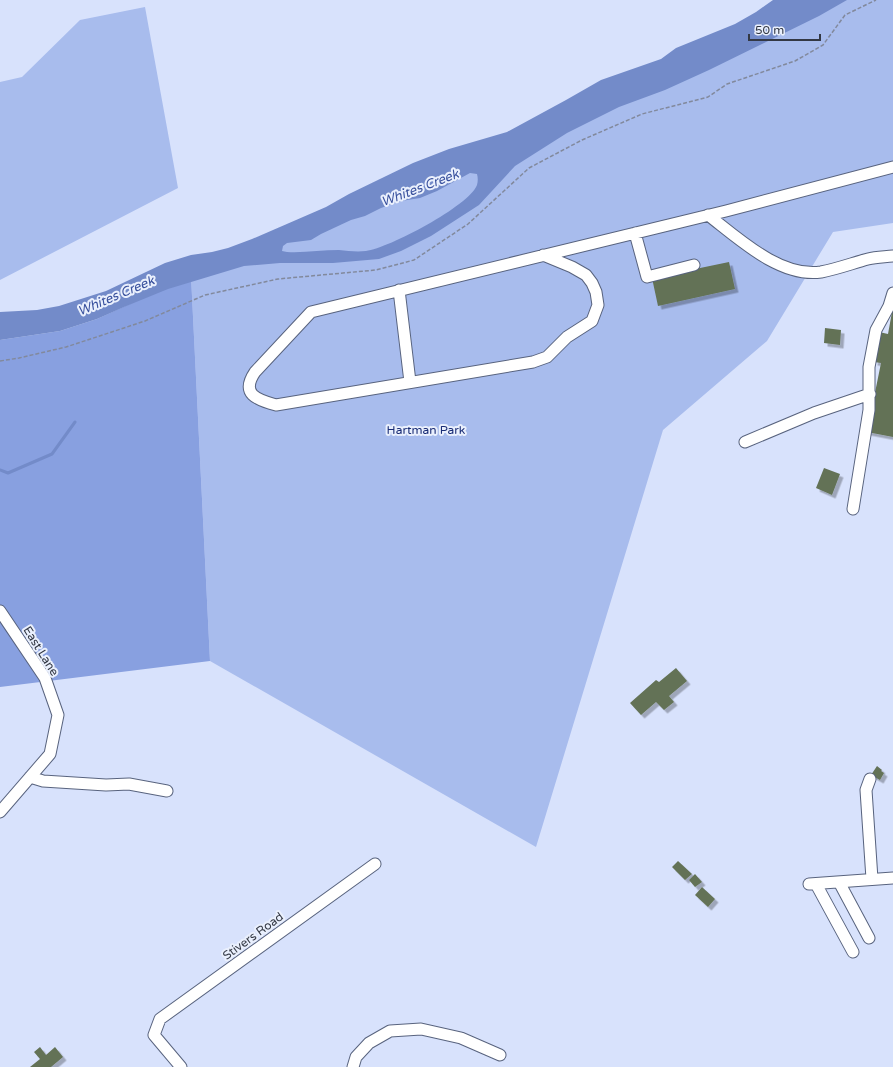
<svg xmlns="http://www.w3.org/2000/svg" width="893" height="1067" viewBox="0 0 893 1067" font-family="'Varela Round',sans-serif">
<defs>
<filter id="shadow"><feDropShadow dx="3.5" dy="3.5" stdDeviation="0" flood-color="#0004"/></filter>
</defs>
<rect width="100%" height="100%" fill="#d8e2fc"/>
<path fill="#a8bced" d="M801,0H893V223L833,232L767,341L663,430L536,847L210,661L191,276Z
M145,7L178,188L0,280V82L22,77L80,20Z"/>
<path fill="#88a0e0" d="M191,276L210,661L0,687V340L60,331L97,319Z"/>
<path fill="#738bc9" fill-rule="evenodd" d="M773,0H847L819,16L709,70L665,90L619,107L567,133L515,166L479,205L431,236L401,251L379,259L333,263H280L244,266L168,289L124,307L97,319L60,331L0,340V312L37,310L59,306L106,291L165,263L191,255L212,252L228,248L252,239L326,207L349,194L413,163L449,149L507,132L566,100L601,80L661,59L676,48L735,24L756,12ZM470,173L477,174C478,178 478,181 477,185C469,206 389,248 366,251C357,252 348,251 339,250C322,250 304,253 287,252L282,251L283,246L287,243L311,240L321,234L351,220L365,216L381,208L401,201L420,198L437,191Z"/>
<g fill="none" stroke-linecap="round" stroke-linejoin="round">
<path stroke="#738bc9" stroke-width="3" d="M0,470L8,473L52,454L75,422"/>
</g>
<path fill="#637256" filter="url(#shadow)" d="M729,262L735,289L658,306L652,278Z
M892,312H893V437L867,432L881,363L874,362L879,332L888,334Z
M825,328L841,330L840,345L824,343Z
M824,468L840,474L832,495L816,488Z
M676,668L687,681L669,696L674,702L664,710L656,702L641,715L630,703L656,680L659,682Z
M877,766L882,770L881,771L884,773L880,780L871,775Z
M678,861L692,874L685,880L672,867Z
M695,874L702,882L695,887L689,880Z
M702,887L715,899L708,907L695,895Z
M40,1047L46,1055L55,1047L63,1057L51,1067H30L40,1059L34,1052Z"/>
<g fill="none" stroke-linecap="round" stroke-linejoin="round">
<g stroke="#58637e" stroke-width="13">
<path id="minor" d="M708,215C738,238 780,278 821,272C837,269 853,263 868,259C876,257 885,257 893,256
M635,233L647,277L694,265
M543,255L572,267L586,275L592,283L596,292L598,305L592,321L567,337L547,357L533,362L276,405C257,400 240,394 255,372L311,312L726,211L893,167
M399,290L410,382
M745,442L814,413L870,394
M853,509L869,410V367L876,330L889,306L893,293
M0,611L45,678L58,715L50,754L0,812
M30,777L43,781L106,785L129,784L167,791
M870,779L866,790L872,879
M839,882L869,938
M809,884L893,878
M816,884L853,952
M181,1067L154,1035L160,1019L375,864
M353,1067L356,1057L369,1043L390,1031L421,1029L461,1038L500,1055"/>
</g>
<path stroke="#82899c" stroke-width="1.5" stroke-dasharray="4 2" stroke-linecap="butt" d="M0,361L19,358L66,347L145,321L205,295L278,279L376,270L414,260L468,224L529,168L582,140L642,114L708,97L727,84L795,61L823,45L845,15L876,0"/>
<use href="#minor" stroke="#fff" stroke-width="11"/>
</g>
<g text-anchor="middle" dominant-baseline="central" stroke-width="4" stroke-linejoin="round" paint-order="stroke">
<g font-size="12" fill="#192c75" stroke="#eaf0fd">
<text x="426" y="430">Hartman Park</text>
</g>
<g font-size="12" fill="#333844" stroke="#eaf0fd">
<text transform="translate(41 651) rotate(58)">East Lane</text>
<text transform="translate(253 936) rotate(-36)">Stivers Road</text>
</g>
<g font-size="13" font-style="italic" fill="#38509d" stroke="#eaf0fd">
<text transform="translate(420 188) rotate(-21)">Whites Creek</text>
<text transform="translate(116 296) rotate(-23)">Whites Creek</text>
</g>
</g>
<path d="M749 34v6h71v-6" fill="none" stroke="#333844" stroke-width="2"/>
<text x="755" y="34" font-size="12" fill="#333844" stroke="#eaf0fd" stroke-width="3" paint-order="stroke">50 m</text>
</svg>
